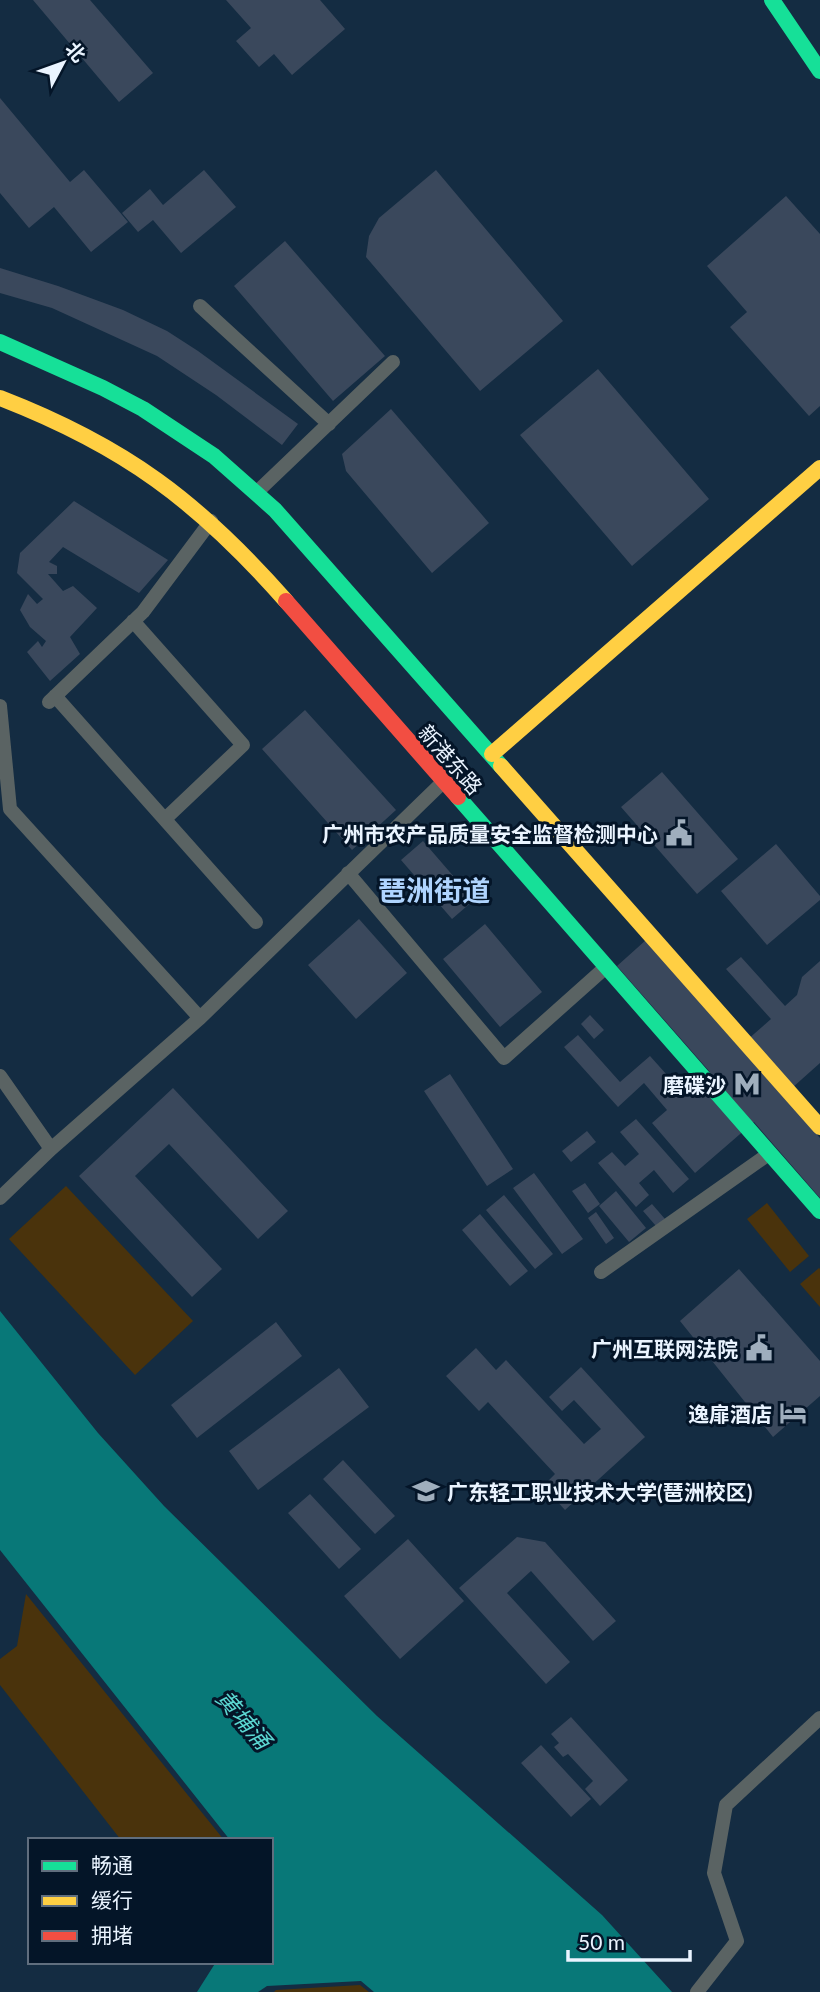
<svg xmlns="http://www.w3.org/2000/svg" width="820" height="1992" viewBox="0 0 820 1992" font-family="Lato,'Noto Sans SC',sans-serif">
<rect width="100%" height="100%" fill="#142c42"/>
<path fill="#4a330c" d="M66,1186L193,1321L135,1375L9,1239Z
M767,1203L809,1256L790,1272L747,1219Z
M819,1268L820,1269V1307L800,1284Z
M26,1594L224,1840H121L0,1685V1659L17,1646Z
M360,1985L369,1992H274L276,1990Z"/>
<path fill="#087878" d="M0,1311L98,1433L164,1506L377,1716L602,1915L672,1992H374L361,1981L267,1986L258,1992H197L216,1962H271V1840H230L0,1550Z"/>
<path fill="#3a485c" d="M33,0H90L153,73L119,102Z
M226,0H320L345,29L292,75L274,54L259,67L236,41L251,28Z
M0,98L70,182L84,170L128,222L91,252L54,207L29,228L0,193Z
M204,170L236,207L181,253L153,220L138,232L122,213L150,189L163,205Z
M436,170L563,321L480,391L366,257L369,236L379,218Z
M786,196L820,234V406L809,416L730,327L747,312L707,266Z
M285,241L385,356L333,401L234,286Z
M0,268L58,286L123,310L167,331L198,351L298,424L282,445L216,395L157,356L52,308L0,293Z
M598,369L709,499L632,566L520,435Z
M391,409L489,523L432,573L346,471L342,454Z
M74,501L168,560L139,593L63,547L49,562L57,566V574H48L63,591L73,586L97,608L70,637L80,654L50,681L27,652L38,641L42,647L46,641L30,627L20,610L28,594L37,604L43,599L17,573L20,553Z
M305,710L396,810L352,850L262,749Z
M662,772L738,859L697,894L621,807Z
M423,841L474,900L452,919L401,860Z
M776,844L820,896V900L767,945L721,891Z
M359,919L407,973L356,1019L308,965Z
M485,924L542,992L500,1027L443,959Z
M646,940L739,1047L771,1019L726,969L741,957L785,1006L797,995L802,977L820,961V1063L783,1096L820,1138V1198L754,1122L695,1173L652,1123L667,1110L644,1083L618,1107L564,1047L578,1035L620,1082L650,1056L684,1094L710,1072L617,966Z
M590,1015L604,1030L594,1039L581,1024Z
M450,1074L513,1169L487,1186L424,1091Z
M173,1088L288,1211L258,1239L169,1144L135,1176L222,1269L192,1297L79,1176Z
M636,1119L689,1179L673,1193L654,1170L639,1183L649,1195L636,1207L598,1163L612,1152L625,1166L639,1154L620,1132Z
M587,1131L596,1142L571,1162L562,1151Z
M534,1173L583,1239L562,1254L513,1188Z
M585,1183L600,1204L588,1213L572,1191Z
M616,1191L646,1228L629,1242L599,1206Z
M504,1195L553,1254L535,1269L486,1210Z
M652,1204L665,1219L656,1226L643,1211Z
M596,1212L614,1238L606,1244L588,1218Z
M480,1214L528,1271L510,1286L462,1230Z
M739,1269L820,1361V1396L773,1437L680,1321Z
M276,1322L302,1356L197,1438L171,1405Z
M476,1348L496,1370L506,1360L584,1444L601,1429L574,1400L562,1411L549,1397L581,1367L645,1437L565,1510L543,1486L555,1474L488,1402L479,1411L446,1376Z
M339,1368L369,1407L258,1490L229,1451Z
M343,1460L395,1516L375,1534L323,1479Z
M310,1494L361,1549L339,1569L288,1513Z
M517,1537L545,1542L616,1621L593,1641L531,1571L507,1593L570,1662L546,1684L459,1588Z
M408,1539L464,1601L400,1659L344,1596Z
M571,1717L628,1780L600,1806L585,1789L593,1781L568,1754L563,1757L554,1747L559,1743L551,1734Z
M541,1745L591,1799L571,1817L521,1763Z"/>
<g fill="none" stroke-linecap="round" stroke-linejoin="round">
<path stroke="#5a6363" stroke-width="14" d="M200,306L329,424
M257,492L393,362
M133,621L243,745L165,819
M55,696L256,922
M49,702L143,612L211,521
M0,706L10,809L200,1018
M348,873L504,1058L606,967
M0,1076L51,1149
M0,1198L51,1149L200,1018L443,782
M601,1272L770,1153
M697,1992L737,1941L714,1873L726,1805L820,1718"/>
<path stroke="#16e098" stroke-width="16" d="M772,0L820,71
M0,342L103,388L143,409L214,456L275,510L501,766
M458,797L820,1211"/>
<path stroke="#ffcf43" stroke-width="16" d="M0,398C124,446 198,501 286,601
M492,754L820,468
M501,766L820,1127"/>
<path stroke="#f24e42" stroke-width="16" d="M286,601L458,797"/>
</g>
<defs>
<g id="civic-bare" transform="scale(2.1)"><path d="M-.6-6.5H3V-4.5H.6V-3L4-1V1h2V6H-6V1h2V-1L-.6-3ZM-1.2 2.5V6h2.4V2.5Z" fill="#9faebd" stroke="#041528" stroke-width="2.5" paint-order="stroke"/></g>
<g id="metro-bare" transform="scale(2.1)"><path d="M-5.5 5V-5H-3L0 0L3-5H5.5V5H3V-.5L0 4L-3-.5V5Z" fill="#9faebd" stroke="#041528" stroke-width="2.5" paint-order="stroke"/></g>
<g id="hotel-bare" transform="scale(2.1)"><path d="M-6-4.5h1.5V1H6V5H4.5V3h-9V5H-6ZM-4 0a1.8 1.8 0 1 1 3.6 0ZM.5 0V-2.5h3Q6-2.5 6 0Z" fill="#9faebd" stroke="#041528" stroke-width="2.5" paint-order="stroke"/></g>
<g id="university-bare" transform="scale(2.1)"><path d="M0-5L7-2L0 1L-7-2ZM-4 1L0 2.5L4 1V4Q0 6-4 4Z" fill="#9faebd" stroke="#041528" stroke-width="2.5" paint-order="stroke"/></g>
</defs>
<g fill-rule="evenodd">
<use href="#civic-bare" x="679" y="833"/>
<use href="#metro-bare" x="747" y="1084"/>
<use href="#civic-bare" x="759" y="1348"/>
<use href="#hotel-bare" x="793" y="1413"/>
<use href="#university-bare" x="426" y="1491"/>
</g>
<g text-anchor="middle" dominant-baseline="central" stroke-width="6" stroke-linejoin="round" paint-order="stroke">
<g font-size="21" fill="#eaf4ff" stroke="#041528">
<text transform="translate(451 759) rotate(49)">新港东路</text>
</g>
<g font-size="21" font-weight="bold" fill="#eaf4ff" stroke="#041528" text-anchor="end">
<text x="658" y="833">广州市农产品质量安全监督检测中心</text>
<text x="726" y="1084">磨碟沙</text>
<text x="738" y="1348">广州互联网法院</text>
<text x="772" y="1413">逸扉酒店</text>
<text x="447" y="1491" text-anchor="start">广东轻工职业技术大学(琶洲校区)</text>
</g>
<g font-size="23" font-style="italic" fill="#5bd7d2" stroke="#041528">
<text transform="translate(244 1719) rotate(49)">黄埔涌</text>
</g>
<g font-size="28" font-weight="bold" fill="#afd4fe" stroke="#041528">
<text x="434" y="890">琶洲街道</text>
</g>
</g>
<rect x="28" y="1838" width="245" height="126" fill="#041528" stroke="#606e7e" stroke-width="2"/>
<rect x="42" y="1861" width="35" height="10" fill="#16e098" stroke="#606e7e" stroke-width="2"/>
<text x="91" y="1873" font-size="21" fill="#eaf4ff">畅通</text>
<rect x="42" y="1896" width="35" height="10" fill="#ffcf43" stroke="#606e7e" stroke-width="2"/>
<text x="91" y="1908" font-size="21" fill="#eaf4ff">缓行</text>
<rect x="42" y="1931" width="35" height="10" fill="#f24e42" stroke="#606e7e" stroke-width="2"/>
<text x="91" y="1943" font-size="21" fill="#eaf4ff">拥堵</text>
<g transform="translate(63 63) rotate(49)" stroke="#041528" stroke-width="5" paint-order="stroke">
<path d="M0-5L12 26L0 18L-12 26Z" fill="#eaf4ff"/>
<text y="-10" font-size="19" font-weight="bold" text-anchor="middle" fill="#eaf4ff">北</text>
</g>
<path d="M568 1950v10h122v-10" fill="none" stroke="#eaf4ff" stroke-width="3.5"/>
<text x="578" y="1950" font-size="21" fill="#eaf4ff" stroke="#041528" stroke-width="5" paint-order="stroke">50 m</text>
</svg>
